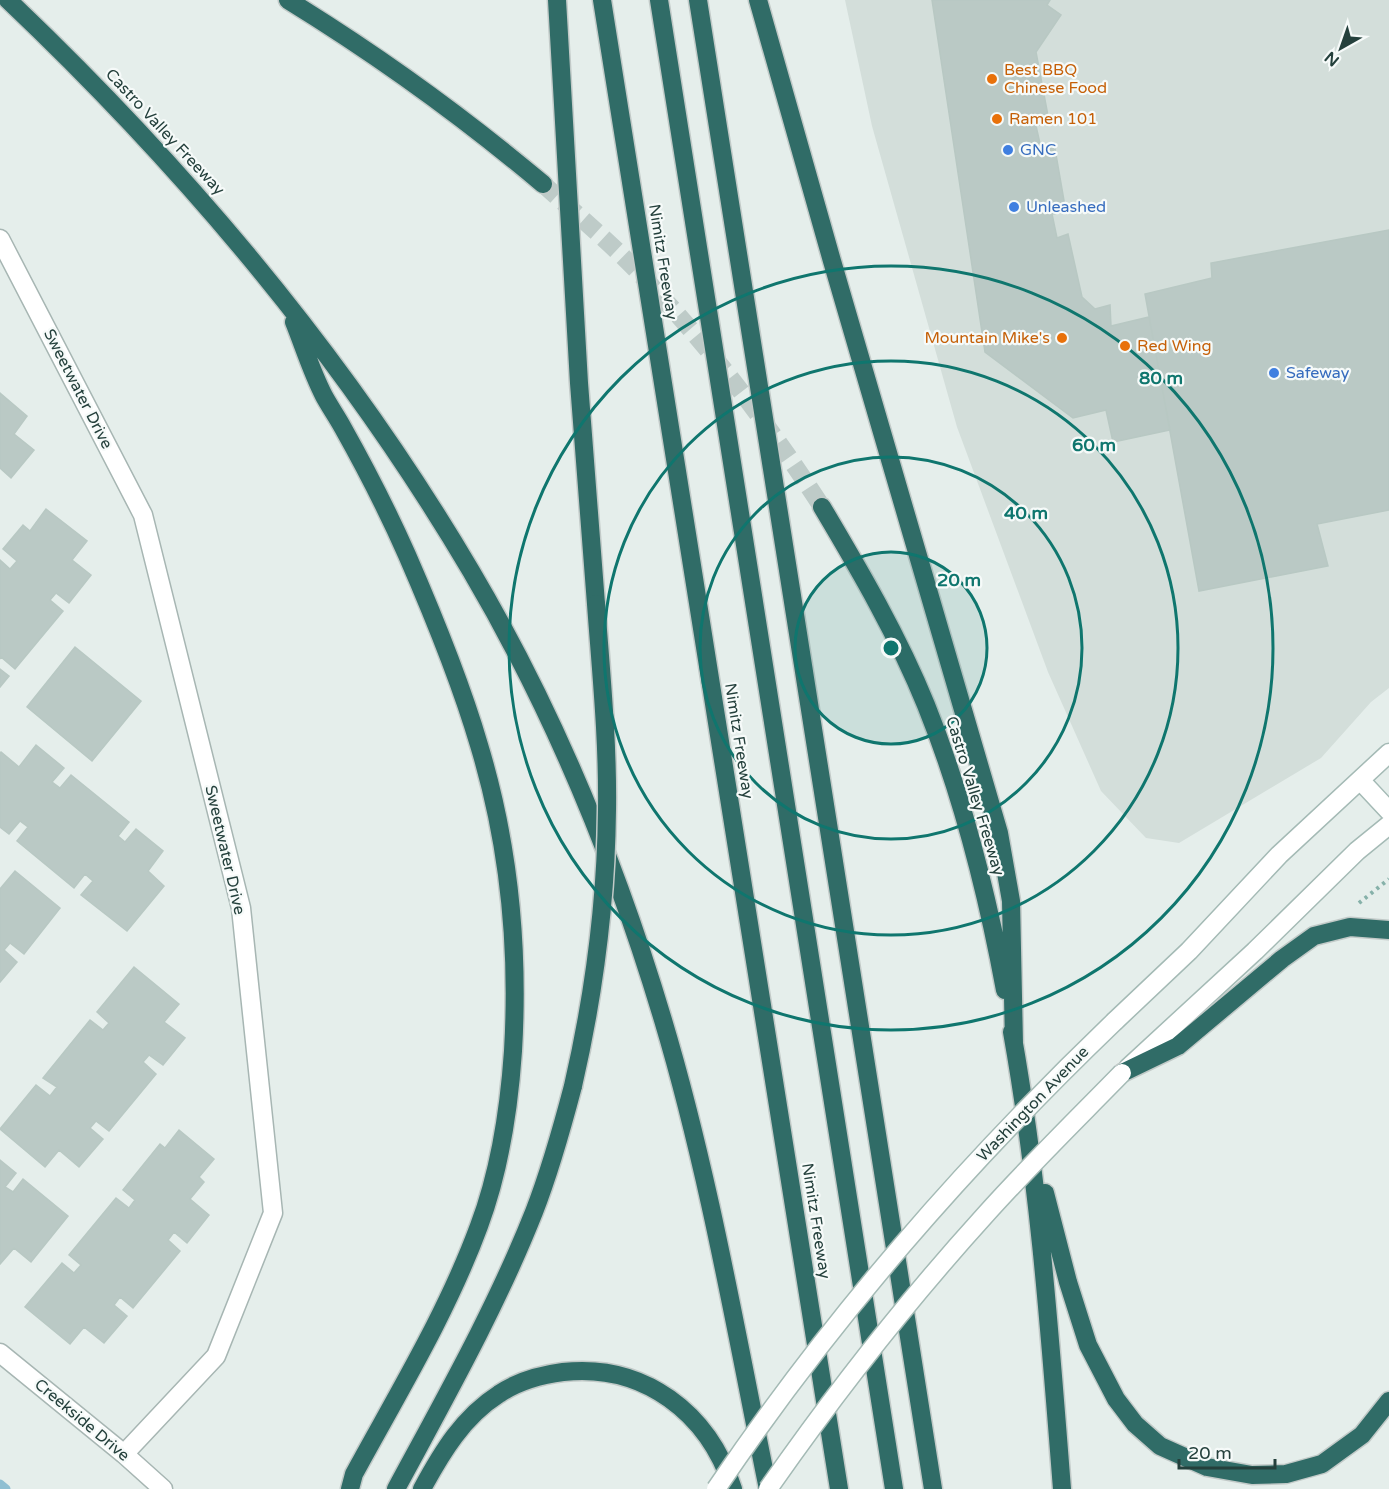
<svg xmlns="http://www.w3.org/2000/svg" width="1389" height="1489" viewBox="0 0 1389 1489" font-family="'Varela Round',sans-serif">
<rect width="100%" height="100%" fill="#e5eeeb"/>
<path fill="#d3deda" d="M845,0H1389V688L1371,702L1321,758L1179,843L1146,838L1101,791L1048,672L957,427L872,126Z"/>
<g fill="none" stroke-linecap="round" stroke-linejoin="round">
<path stroke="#8fbfd2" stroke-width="9" d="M0,1484L6,1489"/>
</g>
<path fill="#bac9c5" stroke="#b8c8c3" stroke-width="1.5" d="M932,0H1050L1047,5L1061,15L1036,52L1049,121L1036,126L1041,148L1054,143L1066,212L1052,214L1057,238L1068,234L1082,297L1095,309L1110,305L1111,326L1149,317L1170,430L1113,442L1106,410L1073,418L985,352Z
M1389,230V510L1317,524L1328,566L1199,591L1145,294L1212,278L1211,263Z
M0,393L27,416L14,434L34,450L11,478L0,468Z
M46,509L87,541L72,560L91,575L69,603L56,593L50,600L63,611L15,669L1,657L0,659V560L10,569L17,561L3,549L23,525L30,531Z
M75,647L141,701L92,761L27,707Z
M0,669L9,676L0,687Z
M36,745L64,768L52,782L60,788L71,775L129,822L118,836L125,842L136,829L163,851L148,871L164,886L127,931L81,895L93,881L85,874L74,888L17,841L28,827L20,821L9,834L0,827V753L1,752L19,767Z
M15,871L60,908L24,954L10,943L4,950L17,962L0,982V889Z
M134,967L179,1004L164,1022L185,1038L163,1065L149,1055L143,1062L156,1074L109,1131L96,1121L90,1128L103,1139L79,1167L59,1150L45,1167L0,1129L36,1085L50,1096L57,1087L43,1078L90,1020L103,1030L109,1023L97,1012Z
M179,1130L214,1159L199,1177L204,1182L190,1199L209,1215L187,1243L174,1232L168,1240L180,1251L133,1308L120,1297L114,1305L127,1316L104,1343L84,1327L70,1344L25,1307L62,1263L74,1273L81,1265L69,1255L116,1198L129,1208L135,1200L123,1190L160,1144L165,1148Z
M0,1160L16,1173L5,1187L13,1192L23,1179L68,1216L31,1262L14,1248L0,1264Z"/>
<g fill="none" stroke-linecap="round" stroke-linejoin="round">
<path stroke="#becbc8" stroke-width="18" stroke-dasharray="18 9" stroke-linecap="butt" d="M543,184C577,215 612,244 643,277C711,348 769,425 822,507"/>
<g stroke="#a7b6b3" stroke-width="21">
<path id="minor" d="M0,239L143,515L241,908L273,1213L216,1356L124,1454
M0,1353L124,1454L163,1489"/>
</g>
<g stroke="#a4bab5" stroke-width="21">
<path id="secondary" d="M1360,780L1389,811
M1115,1021L1189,951L1279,855L1389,753
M1128,1068L1255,951L1357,851L1389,825"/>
</g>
<g stroke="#c2cac8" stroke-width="21">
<path id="motorway" d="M8,0C187,170 346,359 471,571C553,710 617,866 663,1020C709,1174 736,1332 768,1489
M288,0C379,56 461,115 543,184
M557,0L579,383L596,604
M602,0L839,1489
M659,0L894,1489
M698,0L933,1489
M758,0L832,261L999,833L1011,901L1014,1044
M294,322C304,347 312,373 324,396C330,407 337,417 343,428C366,469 388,512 407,555C434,617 460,680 479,745C509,844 519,949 513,1051C509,1110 500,1170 479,1226C447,1313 398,1393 354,1474L350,1489
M822,507C860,571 898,636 926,705C963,797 987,893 1005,990
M1012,1032C1039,1183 1050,1336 1062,1489
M1122,1073L1178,1046L1282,959L1314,936L1350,927L1389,930
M1045,1193L1068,1282L1088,1345L1116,1399L1135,1424L1160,1446L1207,1467L1252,1475L1286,1474L1322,1464L1362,1435L1389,1401
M396,1489C445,1398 496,1308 534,1212C550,1171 562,1128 573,1086
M422,1489C442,1452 463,1417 499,1394C518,1381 540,1375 563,1372C644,1363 709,1413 733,1489"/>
</g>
<path stroke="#86b1a9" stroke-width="4" stroke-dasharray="3 4.5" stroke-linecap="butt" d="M1359,903L1389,879"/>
<use href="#minor" stroke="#fff" stroke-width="18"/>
<use href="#secondary" stroke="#fff" stroke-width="18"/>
<use href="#motorway" stroke="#306c67" stroke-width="18"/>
<g stroke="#a4bab5" stroke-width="21" stroke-linecap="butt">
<path id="secondary-bridge" d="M716,1489C833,1316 964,1166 1115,1021
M768,1489C835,1393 907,1301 986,1214C1029,1166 1076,1120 1122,1073"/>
</g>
<g stroke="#c2cac8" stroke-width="21" stroke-linecap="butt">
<path id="motorway-bridge" d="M573,1086C594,995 606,903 607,810C608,741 601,672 596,604"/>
</g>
<use href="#secondary-bridge" stroke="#fff" stroke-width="18"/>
<use href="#motorway-bridge" stroke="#306c67" stroke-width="18"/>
</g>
<circle cx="891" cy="648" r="96" fill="#0f766e" fill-opacity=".12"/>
<g fill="none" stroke="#0f766e" stroke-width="3">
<circle cx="891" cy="648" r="96"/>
<circle cx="891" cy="648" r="191"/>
<circle cx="891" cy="648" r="287"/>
<circle cx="891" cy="648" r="382"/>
</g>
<g fill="#e8710a" stroke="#f6faf9" stroke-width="2">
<circle cx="992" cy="79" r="6"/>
<circle cx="997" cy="119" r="6"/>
<circle cx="1062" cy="338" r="6"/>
<circle cx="1125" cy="346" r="6"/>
</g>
<g fill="#3f7fe0" stroke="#f6faf9" stroke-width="2">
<circle cx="1008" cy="150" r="6"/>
<circle cx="1014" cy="207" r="6"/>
<circle cx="1274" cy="373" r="6"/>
</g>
<g text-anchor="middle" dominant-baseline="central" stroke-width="4.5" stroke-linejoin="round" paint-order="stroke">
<g font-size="16" fill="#c56008" stroke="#f6faf9" text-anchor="start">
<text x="1004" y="70">Best BBQ<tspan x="1004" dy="18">Chinese Food</tspan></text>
<text x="1009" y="119">Ramen 101</text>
<text x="1050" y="338" text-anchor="end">Mountain Mike's</text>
<text x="1137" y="346">Red Wing</text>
</g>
<g font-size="16" fill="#24403c" stroke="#f6faf9">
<text transform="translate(165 132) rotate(47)">Castro Valley Freeway</text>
<text transform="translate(663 262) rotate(81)">Nimitz Freeway</text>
<text transform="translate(78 389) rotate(63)">Sweetwater Drive</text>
<text transform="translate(739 741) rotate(81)">Nimitz Freeway</text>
<text transform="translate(975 796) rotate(73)">Castro Valley Freeway</text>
<text transform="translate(225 850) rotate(77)">Sweetwater Drive</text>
<text transform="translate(1033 1104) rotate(-46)">Washington Avenue</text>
<text transform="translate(816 1221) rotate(81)">Nimitz Freeway</text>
<text transform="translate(82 1420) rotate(40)">Creekside Drive</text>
</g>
<g font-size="16" fill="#366cbe" stroke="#f6faf9" text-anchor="start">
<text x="1020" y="150">GNC</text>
<text x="1026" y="207">Unleashed</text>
<text x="1286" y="373">Safeway</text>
</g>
</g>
<circle cx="891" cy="648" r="9" fill="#0f766e" stroke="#f6faf9" stroke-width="3"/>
<g font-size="18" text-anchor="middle" font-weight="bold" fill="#0f766e" stroke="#f6faf9" stroke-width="4.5" stroke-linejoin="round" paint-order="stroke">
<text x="1161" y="384">80 m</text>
<text x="1094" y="451">60 m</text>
<text x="1026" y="519">40 m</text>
<text x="959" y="586">20 m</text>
</g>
<g transform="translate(1341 48) rotate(220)" stroke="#f6faf9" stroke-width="4.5" paint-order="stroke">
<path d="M0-4.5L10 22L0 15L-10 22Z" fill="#24403c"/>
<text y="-9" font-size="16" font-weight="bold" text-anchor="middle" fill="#24403c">N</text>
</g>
<path d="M1179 1459v9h96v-9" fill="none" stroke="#24403c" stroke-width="3"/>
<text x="1188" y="1459" font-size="18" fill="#24403c" stroke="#f6faf9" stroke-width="4.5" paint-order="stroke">20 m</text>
</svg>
